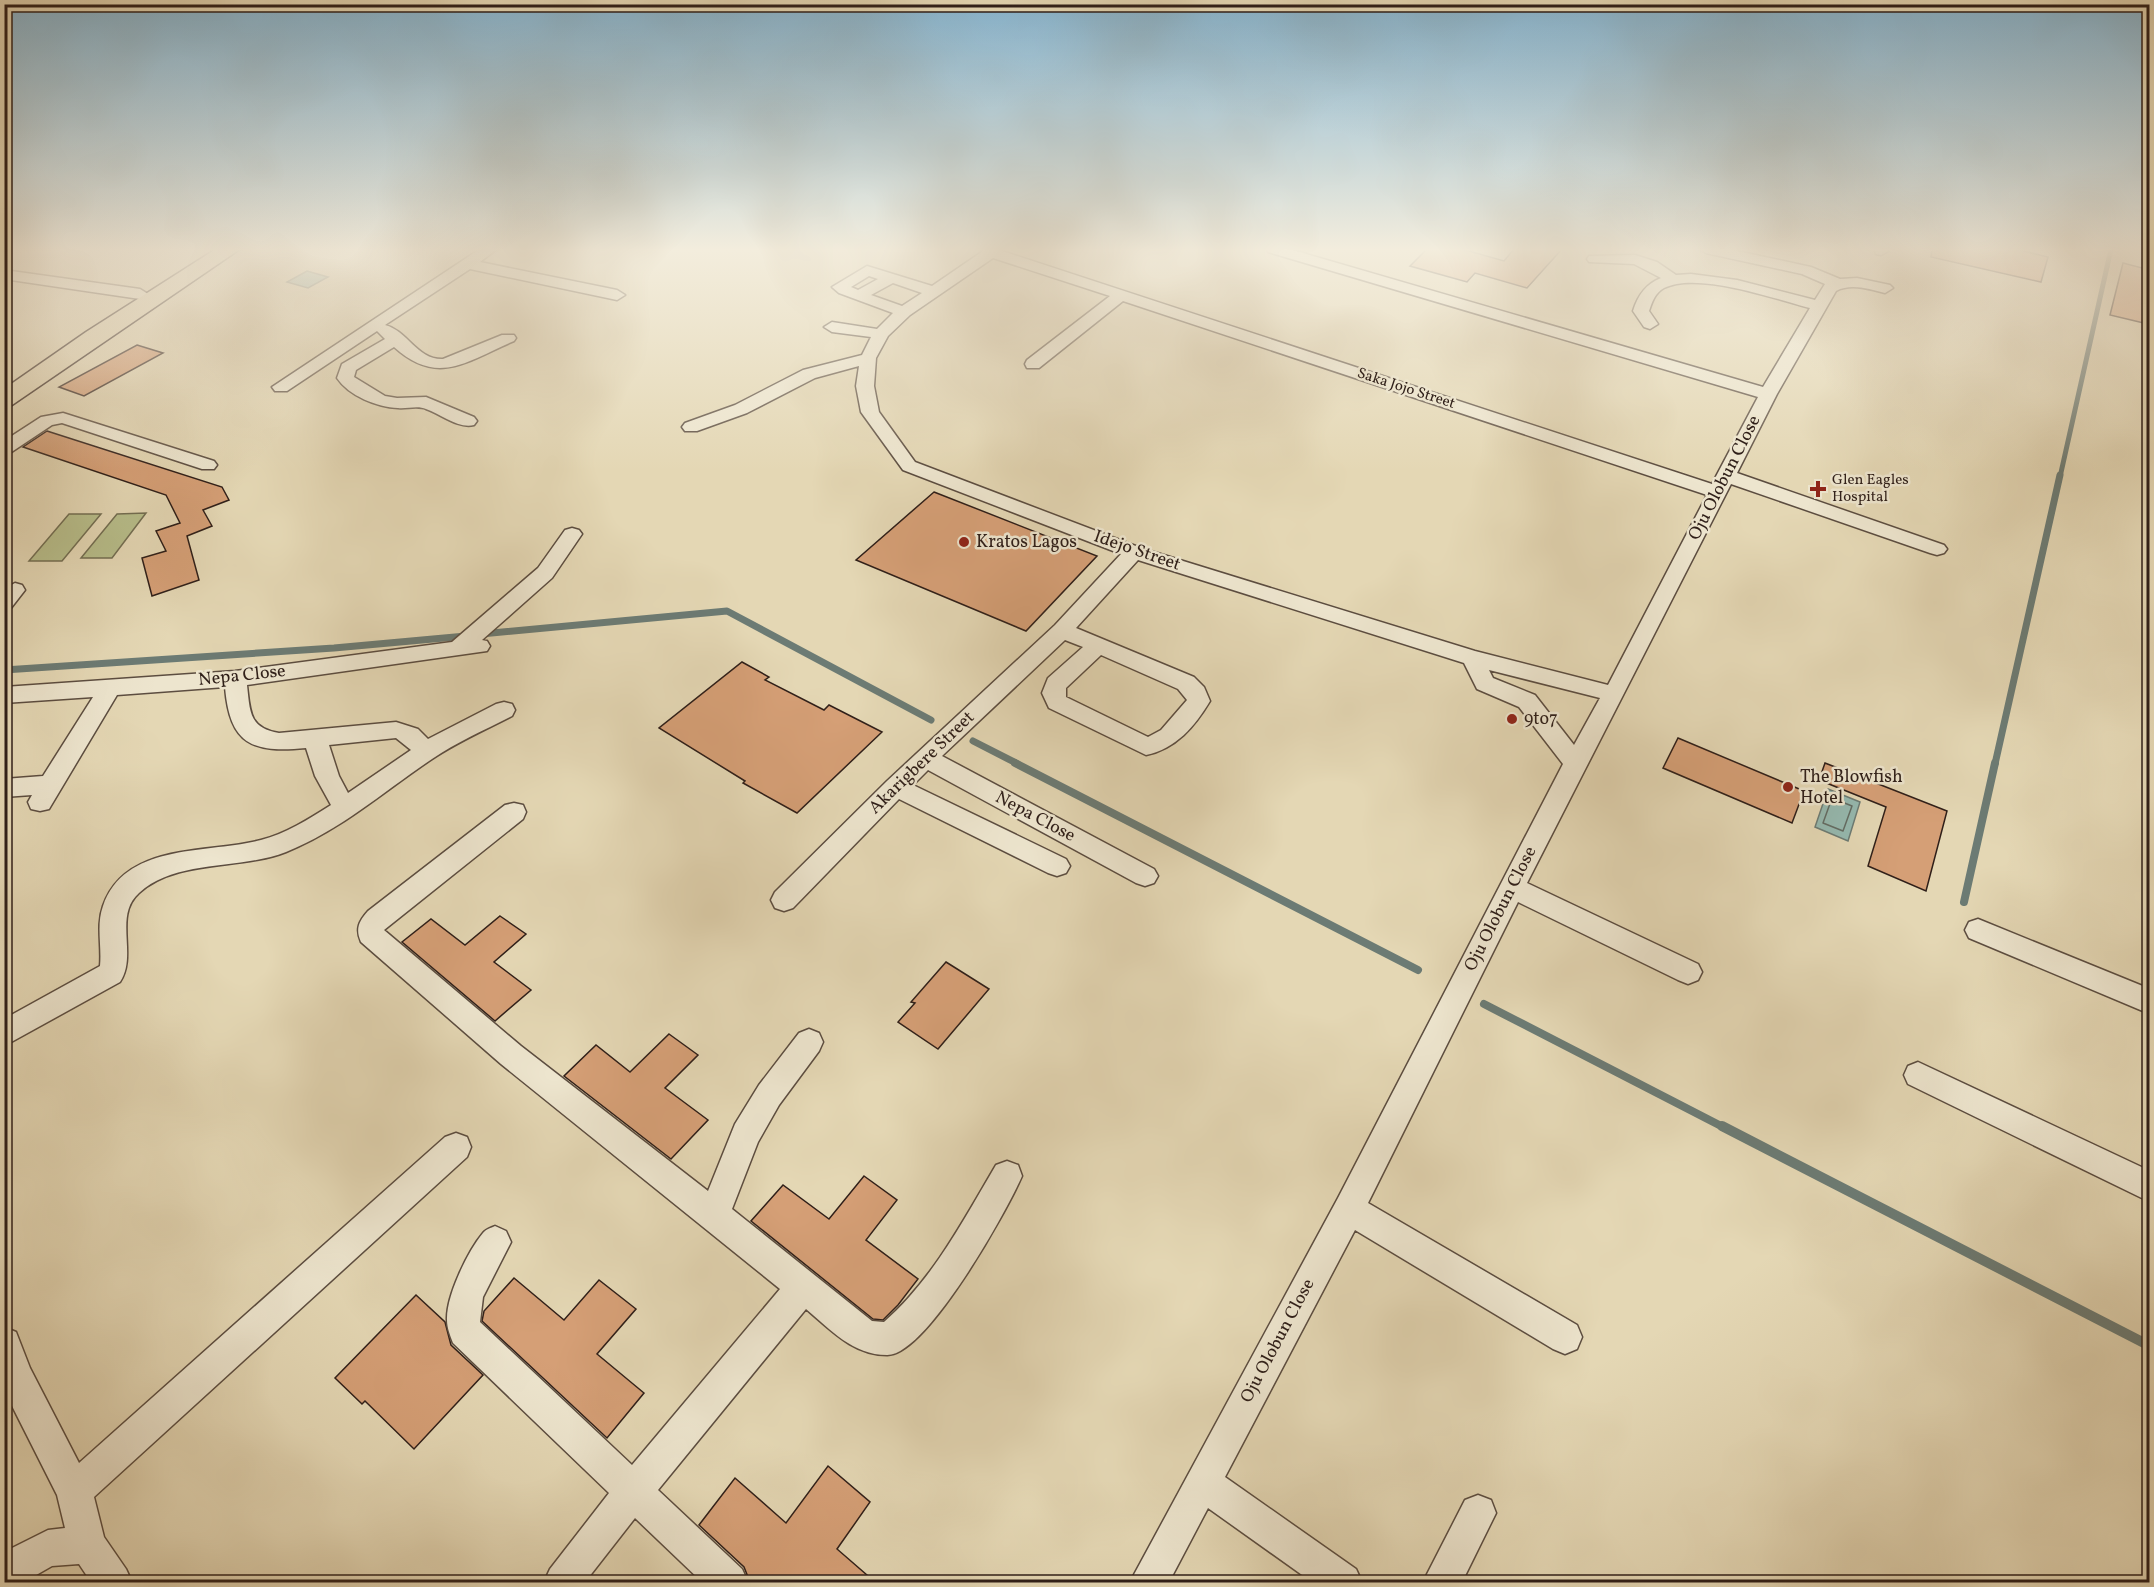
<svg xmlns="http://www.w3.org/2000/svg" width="2154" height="1587" viewBox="0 0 2154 1587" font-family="Vollkorn,serif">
<rect width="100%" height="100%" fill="#e4d7b4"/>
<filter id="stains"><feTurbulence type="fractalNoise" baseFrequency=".00333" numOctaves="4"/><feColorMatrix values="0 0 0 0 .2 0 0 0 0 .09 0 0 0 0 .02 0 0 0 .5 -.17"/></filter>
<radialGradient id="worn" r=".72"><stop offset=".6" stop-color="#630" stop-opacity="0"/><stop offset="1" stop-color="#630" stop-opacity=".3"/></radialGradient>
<path fill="#b7bd8a" stroke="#736e52" stroke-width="1.5" d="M146,513L112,558H81L117,514Z
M69,514H101L62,561H29Z"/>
<path fill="#95b9b0" stroke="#6c7b74" stroke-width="1.5" d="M307,271L328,277L308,288L287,282Z
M1828,789L1860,802L1848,841L1815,827Z"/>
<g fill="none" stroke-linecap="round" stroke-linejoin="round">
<path stroke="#626c64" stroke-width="1.5" d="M1832,798L1852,806L1843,831L1823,823Z"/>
<path stroke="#6c7b74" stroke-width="5" d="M2060,477L2111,249"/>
<path stroke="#6c7b74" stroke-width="7" d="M481,634L727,611L931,720
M4,670L334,648L466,636
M973,741L1018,764
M1995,764L2060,475"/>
<path stroke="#6c7b74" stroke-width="8" d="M1015,763L1418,970
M1964,902L1995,763
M1484,1004L1725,1128"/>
<path stroke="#6c7b74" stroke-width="10" d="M1722,1126L2150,1346"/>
</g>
<path fill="#d59f76" stroke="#2f1f19" stroke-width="1.5" d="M1427,249H1462L1504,261L1514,249H1562L1527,288L1475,273L1467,282L1410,266Z
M1932,249H2015L2048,257L2041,282L1931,257Z
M2123,263L2150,270L2148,324L2110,315Z
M137,345L163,353L84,396L59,387Z
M47,431L222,487L229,500L203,510L212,526L187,536L199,580L152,596L142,558L166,551L156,531L180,523L166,495L23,447Z
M934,492L1097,556L1026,631L856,560Z
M742,662L769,677L765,680L824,710L829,705L882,732L797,813L743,783L745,781L659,728Z
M1678,738L1804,791L1792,823L1663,768Z
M1825,763L1947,811L1926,891L1868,866L1886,807L1819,780Z
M500,916L526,934L494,962L531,990L495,1021L402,942L431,919L465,945Z
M946,962L989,989L938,1049L898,1022L915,1003L911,1002Z
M669,1034L698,1055L665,1088L708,1120L671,1159L564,1076L596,1045L630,1072Z
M864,1176L897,1200L866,1240L918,1279L898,1305L883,1320L873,1319L751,1221L783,1185L829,1219Z
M514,1278L564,1320L599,1280L636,1309L597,1354L644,1393L607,1438L482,1321L484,1311Z
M416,1295L445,1322L451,1345L483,1375L414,1449L365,1401L362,1404L335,1378Z
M828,1466L870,1502L837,1549L875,1582H750L744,1567L699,1525L735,1478L786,1523Z"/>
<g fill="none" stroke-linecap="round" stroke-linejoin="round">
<g stroke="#5c4d40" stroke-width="3">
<path id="minor" d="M480,249H497L480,262L617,290L625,295L617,300L470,269L385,325C408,331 417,360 443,359L502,335H514L516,338L514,341C467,361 438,387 394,347L356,370L354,377L385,396L397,398L426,397L474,417L477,421L474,425C458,429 441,414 426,409C418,405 407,409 398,408C377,407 349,396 337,378L342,364L385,339L377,331L287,391H275L272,387Z
M986,249H1003L1002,251L1712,484L1758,397L1268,252L1266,249H1289L1763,387L1810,308C1775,299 1697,271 1664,288C1655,293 1652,302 1649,311L1658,324L1650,329L1644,327L1633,311C1638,295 1646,284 1661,278L1634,264L1589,262L1587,259L1589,256L1635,255L1657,262L1676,275L1691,274L1737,280L1815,300L1825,284L1802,274L1706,253L1699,249H1728L1811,267L1840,279L1857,278L1890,285L1893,288L1885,293C1869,289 1851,283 1836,291L1777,394L1737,473L1944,545L1947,549L1944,553L1937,555L1930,553L1731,484L1527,883L1698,964L1702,972L1698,980L1688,984L1678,980L1518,902L1368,1203L1577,1325L1582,1337L1577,1349L1565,1354L1553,1349L1355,1230L1225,1477L1356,1569L1362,1582H1312L1208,1508L1169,1582H1130L1338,1198L1563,764L1519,707L1477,689L1464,663L1138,560L1076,628L1194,677L1204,687L1210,701C1195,726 1176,749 1146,755L1049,708L1042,693L1048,678L1083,647L1065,640L942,756L1154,869L1158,876L1154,883L1145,886L1136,883L928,770L913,785L1066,859L1070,866L1066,873L1057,876L1048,873L899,799L793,908L784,911L775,908L771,900L775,892L887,781L1055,625L1121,554L903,470L861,412L856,386L859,366L815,378L747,413L697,431H685L682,427L685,423L735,405L803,370L862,355L871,337L832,332L824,327L832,322L877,329L893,313L839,293L832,287L867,266L932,286ZM993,258L1110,296L1027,360L1025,364L1027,368H1039L1123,301L1707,495L1608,685L1475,651L1141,548L915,462L879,412L874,386L876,358L888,336L910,315ZM869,276L878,279L858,290L851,287ZM893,283L922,293L902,306L871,295ZM1101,655L1178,689L1187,700L1161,730L1148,737L1066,697V688ZM1489,670L1600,698L1574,745L1535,695L1493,678Z
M1874,249H1888V251L1881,255L1876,254Z
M4,270L140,289L148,294L140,299L4,279Z
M63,413L214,461L217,465L214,469H202L62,423L52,425L10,453L4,454V441L41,417Z
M572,528L579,530L582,534L552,578L482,640L487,641L490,646L487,651L247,685C250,712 249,728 279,733L396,722L418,729L428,739L496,704L504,702L512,704L515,710L512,716C485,730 457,742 432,759C384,791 341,830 286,852C241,870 176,859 139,893C113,916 138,955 120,982L4,1046V1019L100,966C102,946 96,925 103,906C125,842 208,854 261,840C285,834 309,819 331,805L315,776L306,748C252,753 230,745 225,687L117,695L49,809L40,811L31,809L28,802L32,795L4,797V779L43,776L93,697L4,703V687L235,671L452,642L538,568L565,530ZM396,738L411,750L348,793L339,776L329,745Z
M15,583L22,585L25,590L11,608L4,610V589Z
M514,803L523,805L526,812L523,819L384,930L521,1046L708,1191L735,1124L759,1085L799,1033L809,1029L819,1033L823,1042L819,1051L779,1105L758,1142L732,1209L872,1321L884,1322C933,1279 963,1221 996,1165L1007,1161L1018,1165L1022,1176C1007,1211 926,1356 887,1355C853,1355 831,1330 806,1309L658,1490L742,1569L748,1582H702L635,1518L585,1582H544L550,1569L609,1493L453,1343C450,1335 447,1328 447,1320C446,1296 468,1251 483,1233C486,1229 491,1228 495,1226L506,1231L511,1242L483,1297L480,1322L632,1465L780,1289L501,1064L361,942C355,929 359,921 368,911L505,805Z
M1978,919L2150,989V1014L1969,938L1965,930L1969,922Z
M1918,1062L2150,1171V1202L1908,1084L1904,1075L1908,1066Z
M456,1133L467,1137L471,1147L467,1157L94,1497L104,1537L126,1569L132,1582H91L79,1564L52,1566L24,1582H4V1552L48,1530L65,1528L57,1495L4,1390V1327L16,1332L30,1368L79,1463L445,1137Z
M1478,1495L1491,1500L1496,1513L1462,1582H1423L1465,1500Z"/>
</g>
<g stroke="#2f1f19" stroke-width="3">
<path id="highway" d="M216,249H240L12,405L4,407V389L86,332Z"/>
</g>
<use href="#minor" fill="#ede5ce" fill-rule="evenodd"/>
<use href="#highway" fill="#e4d7b4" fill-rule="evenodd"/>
</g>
<linearGradient id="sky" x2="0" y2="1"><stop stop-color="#87b6d2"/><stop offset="0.53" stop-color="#f3eddd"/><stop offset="1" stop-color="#f3eddd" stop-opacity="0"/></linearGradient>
<rect width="2154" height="471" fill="url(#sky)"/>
<g fill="#8f2418" stroke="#ede5ce" stroke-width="2">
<path d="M1815 480h6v6h6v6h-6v6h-6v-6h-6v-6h6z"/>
<circle cx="964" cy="542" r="6"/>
<circle cx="1512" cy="719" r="6"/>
<circle cx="1788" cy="787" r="6"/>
</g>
<g text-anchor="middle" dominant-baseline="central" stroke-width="5" stroke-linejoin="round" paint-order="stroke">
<g font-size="15" fill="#2f1f19" stroke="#ede5ce">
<text transform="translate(1406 389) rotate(18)">Saka Jojo Street</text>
</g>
<g font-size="15" fill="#2f1f19" stroke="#ede5ce" text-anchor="start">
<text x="1832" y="480">Glen Eagles<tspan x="1832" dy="17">Hospital</tspan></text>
</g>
<g font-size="18" fill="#2f1f19" stroke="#ede5ce">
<text transform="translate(1725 478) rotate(-63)">Oju Olobun Close</text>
<text transform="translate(1137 551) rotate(19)">Idejo Street</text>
<text transform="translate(242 676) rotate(-6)">Nepa Close</text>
<text transform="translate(922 763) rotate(-44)">Akarigbere Street</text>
<text transform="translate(1035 817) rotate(28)">Nepa Close</text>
<text transform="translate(1501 909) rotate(-63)">Oju Olobun Close</text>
<text transform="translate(1278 1341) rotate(-62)">Oju Olobun Close</text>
</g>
<g font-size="18" fill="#2f1f19" stroke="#ede5ce" text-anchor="start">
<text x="976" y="542">Kratos Lagos</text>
<text x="1524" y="719">9to7</text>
<text x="1800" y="777">The Blowfish<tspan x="1800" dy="21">Hotel</tspan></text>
</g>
</g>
<rect width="2154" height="1587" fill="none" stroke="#e4d7b4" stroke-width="24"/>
<rect x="6" y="6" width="2142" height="1575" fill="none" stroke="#2f1f19" stroke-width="3"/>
<rect x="12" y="12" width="2130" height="1563" fill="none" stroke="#2f1f19" stroke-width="1.5"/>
<rect width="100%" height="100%" filter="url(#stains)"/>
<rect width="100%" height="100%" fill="url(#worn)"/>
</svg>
